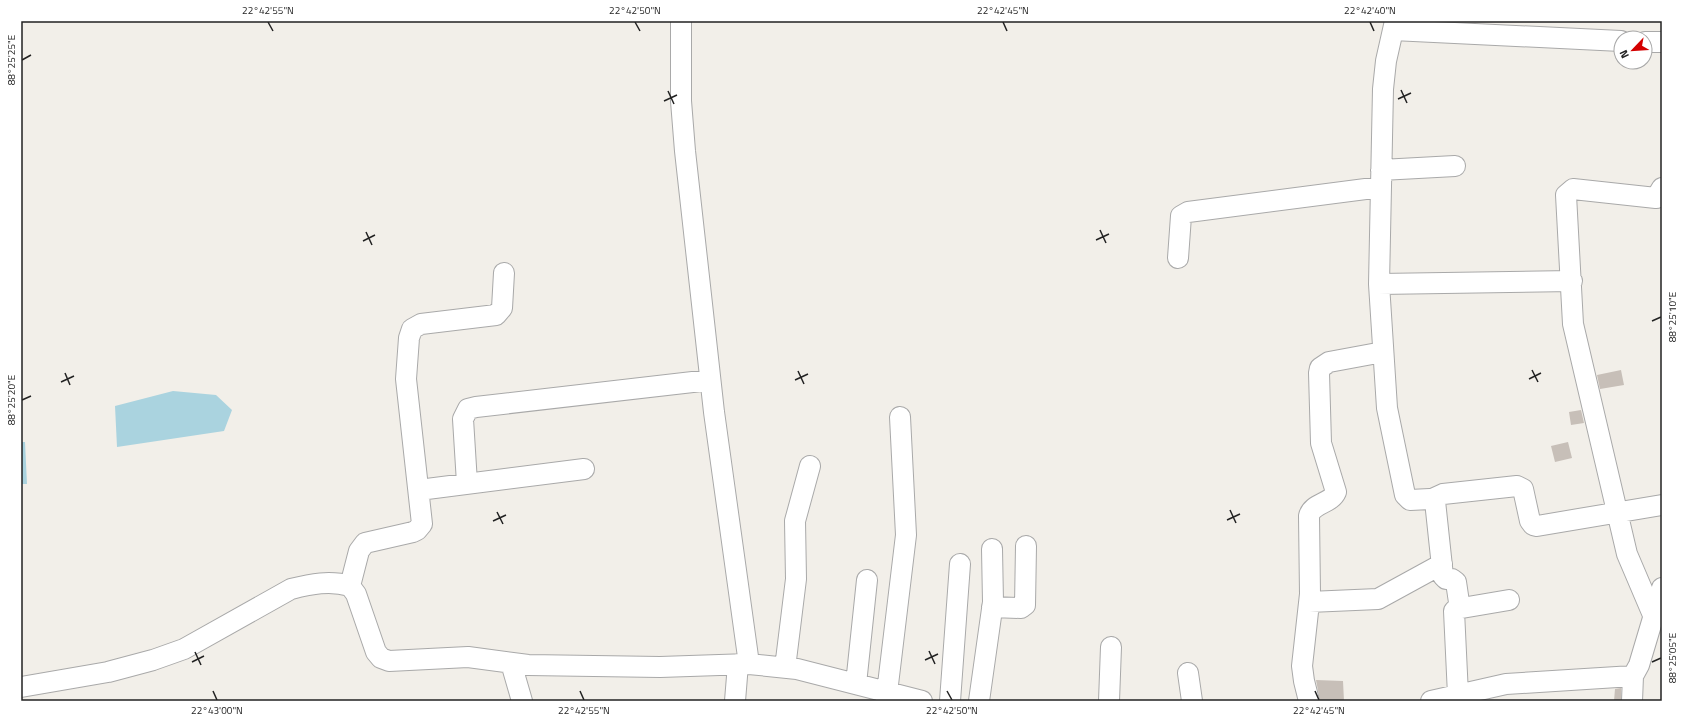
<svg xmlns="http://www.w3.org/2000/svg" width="1683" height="722" viewBox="0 0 1683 722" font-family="'Titillium Web',sans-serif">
<rect width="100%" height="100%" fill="#f2efe9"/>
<path fill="#aad3df" d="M173,391L216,395L232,410L224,431L117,447L115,406Z
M21,442H25L27,484H21Z"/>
<path fill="#c7bfb8" d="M1621,370L1624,385L1600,389L1597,375Z
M1581,410L1584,423L1571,425L1569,412Z
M1568,442L1572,458L1555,462L1551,446Z
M1316,680L1343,681L1344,701H1320Z
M1621,688V701H1614L1615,689Z"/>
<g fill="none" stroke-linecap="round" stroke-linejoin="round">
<g stroke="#a9a9a9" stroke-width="22">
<path id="minor" d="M681,21V101L685,151L714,412L749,664
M1395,21L1386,61L1383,89L1379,284L1572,281
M1393,30L1621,41
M1645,42H1662
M1381,170L1455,166
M1178,258L1181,216L1188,212L1381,187
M1379,284L1387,408L1405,495L1410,500L1430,499L1435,501L1443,576L1446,579H1452L1456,582L1460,609
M467,483L463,419L468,409L476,407L710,380
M419,490L584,469
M1432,499L1443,494L1517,486L1523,489L1530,521L1533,525L1537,526L1662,505
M350,586L359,551L365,543L413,532L417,530L422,524L406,379L409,338L412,329L421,324L496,315L502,308L504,273
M1309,602L1378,599L1442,564
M992,607L1021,608L1025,605L1026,546
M1653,615L1627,554L1573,324L1566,195L1573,189L1656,198L1662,188
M511,663L522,701
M785,668L796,579L795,521L810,466
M1188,673L1192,701
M856,684L867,580
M21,687L108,672L153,660L184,649L291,589C311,584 330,580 350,586L356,594L376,652L381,658L389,661L468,657L528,665L660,667L749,664L797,669L922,701
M1458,695L1454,611L1456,609L1509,600
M735,701L738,664
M886,701L906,535L900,417
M950,701L960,564
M979,701L993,602L992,549
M1109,701L1111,647
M1309,701L1304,681L1302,666L1310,594L1309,516C1312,503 1331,504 1336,492L1321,443L1319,373L1320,368L1329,362L1383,352
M1431,701L1506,684L1633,676L1639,665L1662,588
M1632,701L1633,676"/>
</g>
<use href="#minor" stroke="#fff" stroke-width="20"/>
</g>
<path fill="none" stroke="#222" stroke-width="1.5" d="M268,22L273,31M635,22L640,31M1003,22L1007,31M1370,22L1374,31M22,60L31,55M1401,90L1407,103M668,91L674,104M1398,99L1411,93M664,101L677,95M1100,230L1106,243M366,232L372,245M1096,240L1109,234M363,241L375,235M1652,321L1661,317M1532,370L1538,382M798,371L804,384M65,373L70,385M1529,379L1541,373M795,380L808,374M61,382L74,376M22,400L31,396M1230,510L1236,523M497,512L503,524M1227,520L1240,514M493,521L506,515M929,651L935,664M195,652L201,665M925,660L938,654M192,662L204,656M1652,662L1661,658M213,691L217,700M580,691L584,700M947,691L952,700M1315,691L1319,700"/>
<rect width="1683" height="722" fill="none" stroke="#ffffff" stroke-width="44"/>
<g transform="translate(1633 50) rotate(245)"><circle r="19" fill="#ffffff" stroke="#a7a7a7"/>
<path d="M0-3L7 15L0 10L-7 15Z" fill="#d40000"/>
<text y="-6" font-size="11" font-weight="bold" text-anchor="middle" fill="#222222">N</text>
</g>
<rect x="22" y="22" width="1639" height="678" fill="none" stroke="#222" stroke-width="1.5"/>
<g font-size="10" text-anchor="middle" fill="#222">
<text x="268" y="14">22°42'55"N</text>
<text x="635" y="14">22°42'50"N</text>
<text x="1003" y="14">22°42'45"N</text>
<text x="1370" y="14">22°42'40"N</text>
<text transform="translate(11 60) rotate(-90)" y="4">88°25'25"E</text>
<text transform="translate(1672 317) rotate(-90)" y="4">88°25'10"E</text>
<text transform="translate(11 400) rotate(-90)" y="4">88°25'20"E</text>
<text transform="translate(1672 658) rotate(-90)" y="4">88°25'05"E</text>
<text x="217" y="714">22°43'00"N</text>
<text x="584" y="714">22°42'55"N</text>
<text x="952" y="714">22°42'50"N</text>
<text x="1319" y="714">22°42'45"N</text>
</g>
</svg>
